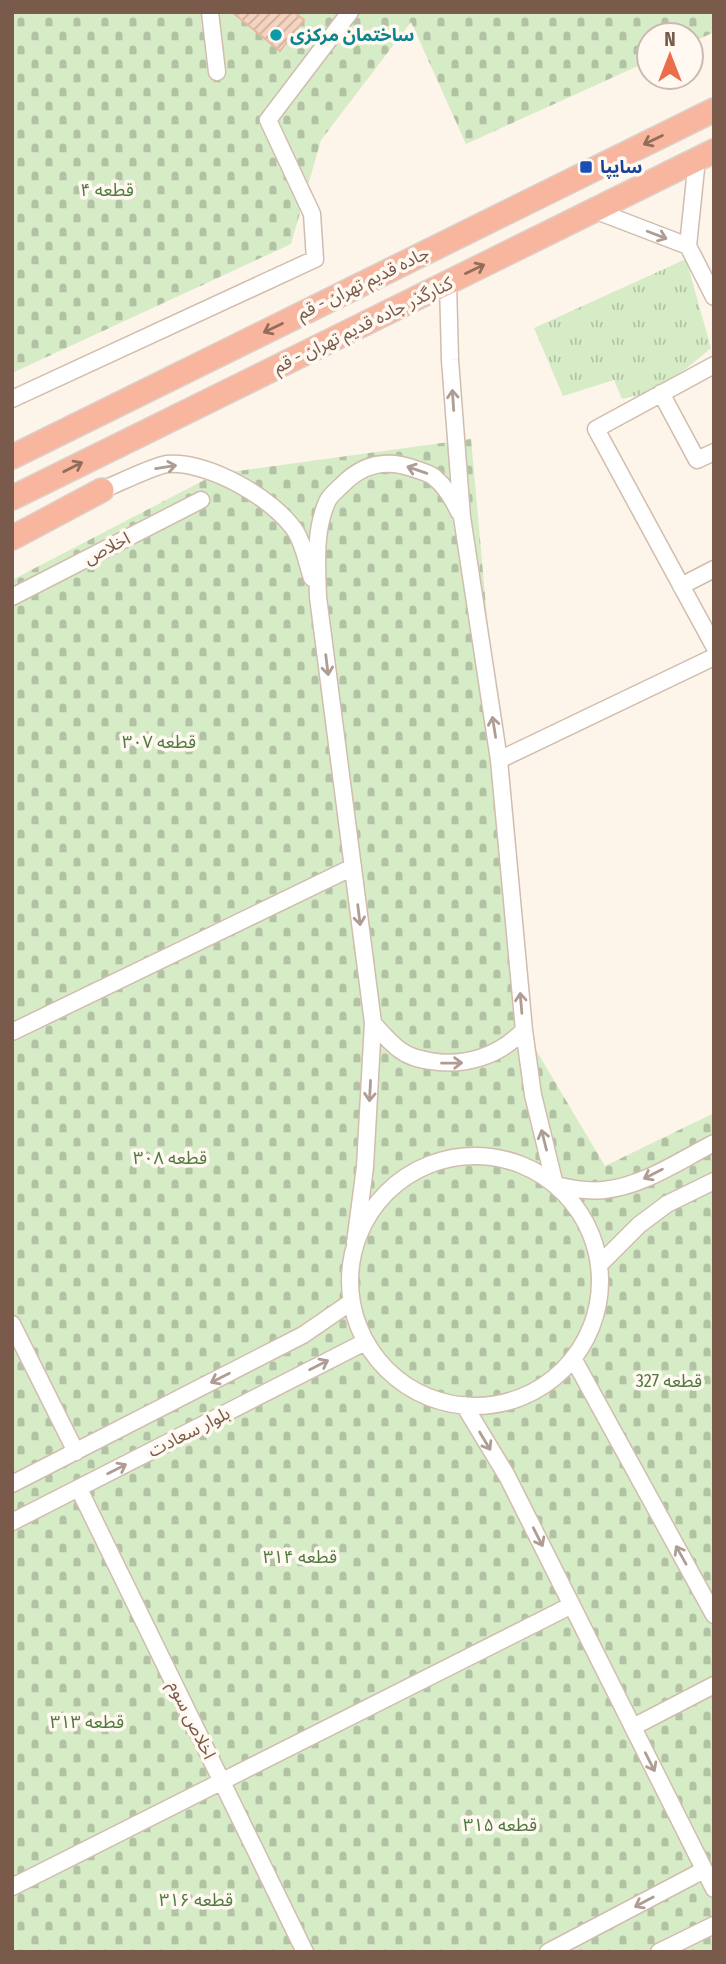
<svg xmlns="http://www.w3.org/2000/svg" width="726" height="1964" viewBox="0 0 726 1964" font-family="'Fira Sans Condensed','Noto Sans Arabic',sans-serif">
<defs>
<pattern id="cemetery-stones" width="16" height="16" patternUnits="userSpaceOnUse" patternTransform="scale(1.75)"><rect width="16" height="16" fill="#d6ecc7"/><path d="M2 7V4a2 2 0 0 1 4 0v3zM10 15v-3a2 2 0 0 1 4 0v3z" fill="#b3c2a4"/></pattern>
<pattern id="park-tufts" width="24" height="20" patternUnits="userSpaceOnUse" patternTransform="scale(1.75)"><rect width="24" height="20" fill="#d6ecc7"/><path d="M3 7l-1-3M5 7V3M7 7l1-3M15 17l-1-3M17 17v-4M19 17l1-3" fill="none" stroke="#b3c2a4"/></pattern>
<pattern id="building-hatch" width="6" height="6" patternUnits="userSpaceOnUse" patternTransform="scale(1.75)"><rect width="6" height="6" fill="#f4d4c0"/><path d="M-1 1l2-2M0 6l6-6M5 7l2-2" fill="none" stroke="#cbaf9e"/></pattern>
</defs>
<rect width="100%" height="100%" fill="#fdf5ea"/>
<path fill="url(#cemetery-stones)" d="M12,12H714V32L691,43V35H649V61L466,144L411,22L321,140L291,244L12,373Z
M471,439L524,1030L605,1166L714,1113V1952H12V580L216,474Z"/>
<path fill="url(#park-tufts)" d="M686,259L711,348L687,368L649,393L622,399L614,380L563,396L534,328Z"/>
<path fill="url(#building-hatch)" stroke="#e7baa0" stroke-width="2" d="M232,12H294L304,20L280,51Z"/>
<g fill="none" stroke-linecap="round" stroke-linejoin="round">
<g stroke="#d1bdae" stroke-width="19">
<path id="minor" d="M210,12L217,72
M594,210L688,246L697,159
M688,246L714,297
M448,283L450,360L462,517L499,760L524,1030L533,1095L555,1185C571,1188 587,1192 604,1190C643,1186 679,1161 714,1143
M714,365L596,429L714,646
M661,393L697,460L714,452
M12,399L315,259L312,214L268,120L350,12
M102,490C117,484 153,466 167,464C208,461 274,498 296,532C304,545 307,564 312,578
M681,586L714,569
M12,597L201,500
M499,760L714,657
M373,1023C381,1032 390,1043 400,1050C409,1057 419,1059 430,1061C465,1067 499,1056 524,1030
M12,1032L353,867
M350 1281a125 125 0 1 1 250 0a125 125 0 1 1-250 0Z
M355,1243L365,1167L373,1023L318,597C317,565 314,532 327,502C330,495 337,490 341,486C362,464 386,458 415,469C421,471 429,473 434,477C446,487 452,498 459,512
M599,1265L639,1225L667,1204L714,1181
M12,1324L76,1452
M573,1358L714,1615
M464,1405L507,1476L714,1889
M12,1484L303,1335L351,1302
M79,1489L305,1952
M12,1522L365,1342
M633,1727L714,1685
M12,1887L572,1605
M548,1952L704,1870
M659,1952L714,1925"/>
</g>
<g stroke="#dad1cd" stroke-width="26">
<path id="highway" d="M12,457L714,110
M12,498L714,151
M12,538L102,490"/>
</g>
<use href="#minor" stroke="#fff" stroke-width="16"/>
<use href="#highway" stroke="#f9b69f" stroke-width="23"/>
</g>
<defs><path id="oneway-shaft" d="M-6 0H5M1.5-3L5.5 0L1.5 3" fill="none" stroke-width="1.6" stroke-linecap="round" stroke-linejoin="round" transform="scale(1.75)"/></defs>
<g stroke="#936d5c">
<use href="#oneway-shaft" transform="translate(653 140) rotate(154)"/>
<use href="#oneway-shaft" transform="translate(475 269) rotate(-26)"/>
<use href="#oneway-shaft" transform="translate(273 328) rotate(154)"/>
<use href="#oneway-shaft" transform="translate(73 467) rotate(-27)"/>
</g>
<g stroke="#af9d93">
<use href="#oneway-shaft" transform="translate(657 235) rotate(21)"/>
<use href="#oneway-shaft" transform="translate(453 400) rotate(-94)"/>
<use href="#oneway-shaft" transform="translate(166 467) rotate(-9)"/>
<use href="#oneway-shaft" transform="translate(417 470) rotate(-161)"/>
<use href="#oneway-shaft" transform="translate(327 665) rotate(83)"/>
<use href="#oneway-shaft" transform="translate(494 727) rotate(-99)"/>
<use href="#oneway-shaft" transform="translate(359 915) rotate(83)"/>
<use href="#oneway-shaft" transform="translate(521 1003) rotate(-95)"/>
<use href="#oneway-shaft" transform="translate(452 1063) rotate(-1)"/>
<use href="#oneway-shaft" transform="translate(370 1091) rotate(93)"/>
<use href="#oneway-shaft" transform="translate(544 1140) rotate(-104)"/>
<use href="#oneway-shaft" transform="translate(653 1174) rotate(153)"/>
<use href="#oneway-shaft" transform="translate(319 1365) rotate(-27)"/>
<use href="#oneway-shaft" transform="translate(220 1378) rotate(153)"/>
<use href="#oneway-shaft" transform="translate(485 1441) rotate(59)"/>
<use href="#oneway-shaft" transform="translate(117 1469) rotate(-27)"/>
<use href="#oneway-shaft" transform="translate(538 1537) rotate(63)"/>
<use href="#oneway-shaft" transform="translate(681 1555) rotate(-119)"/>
<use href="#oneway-shaft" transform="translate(650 1762) rotate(63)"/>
<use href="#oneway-shaft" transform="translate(644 1902) rotate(152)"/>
</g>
<circle fill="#0f9aa8" stroke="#fff9f1" stroke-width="2.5" cx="276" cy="35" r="7"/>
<rect fill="#1a4fb4" stroke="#fff9f1" stroke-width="2.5" x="579" y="160" width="14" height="14" rx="3.5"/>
<g text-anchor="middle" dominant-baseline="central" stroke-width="7" stroke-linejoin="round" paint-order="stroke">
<g font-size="18" font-weight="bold" fill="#0d838f" stroke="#fff9f1" text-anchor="start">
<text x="290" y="35">ساختمان مرکزی</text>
</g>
<g font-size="18" font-weight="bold" fill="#164399" stroke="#fff9f1" text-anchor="start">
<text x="600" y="167">سایپا</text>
</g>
<g font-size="18" fill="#517a40" stroke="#fff9f1">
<text x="107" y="190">قطعه ۴</text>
<text x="159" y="742">قطعه ۳۰۷</text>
<text x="170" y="1158">قطعه ۳۰۸</text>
<text x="669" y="1381">قطعه 327</text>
<text x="300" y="1557">قطعه ۳۱۴</text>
<text x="87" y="1722">قطعه ۳۱۳</text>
<text x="500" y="1825">قطعه ۳۱۵</text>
<text x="196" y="1900">قطعه ۳۱۶</text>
</g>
<g font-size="18" fill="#7a5b4b" stroke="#fff9f1">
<text transform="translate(363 283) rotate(-26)">جاده قدیم تهران - قم</text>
<text transform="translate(363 325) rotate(-26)">کنارگذر جاده قدیم تهران - قم</text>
<text transform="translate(107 548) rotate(-27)">اخلاص</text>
<text transform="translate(189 1432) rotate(-27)">بلوار سعادت</text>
<text transform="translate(192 1720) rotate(64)">اخلاص سوم</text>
</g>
</g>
<rect width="726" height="1964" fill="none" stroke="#7a5b4b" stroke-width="28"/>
<g transform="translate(670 56)"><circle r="33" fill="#fff9f1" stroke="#cabaaf" stroke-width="2"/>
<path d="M0-5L12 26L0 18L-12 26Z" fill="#eb6d4b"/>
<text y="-10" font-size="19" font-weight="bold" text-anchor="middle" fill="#7a5b4b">N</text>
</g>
</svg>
